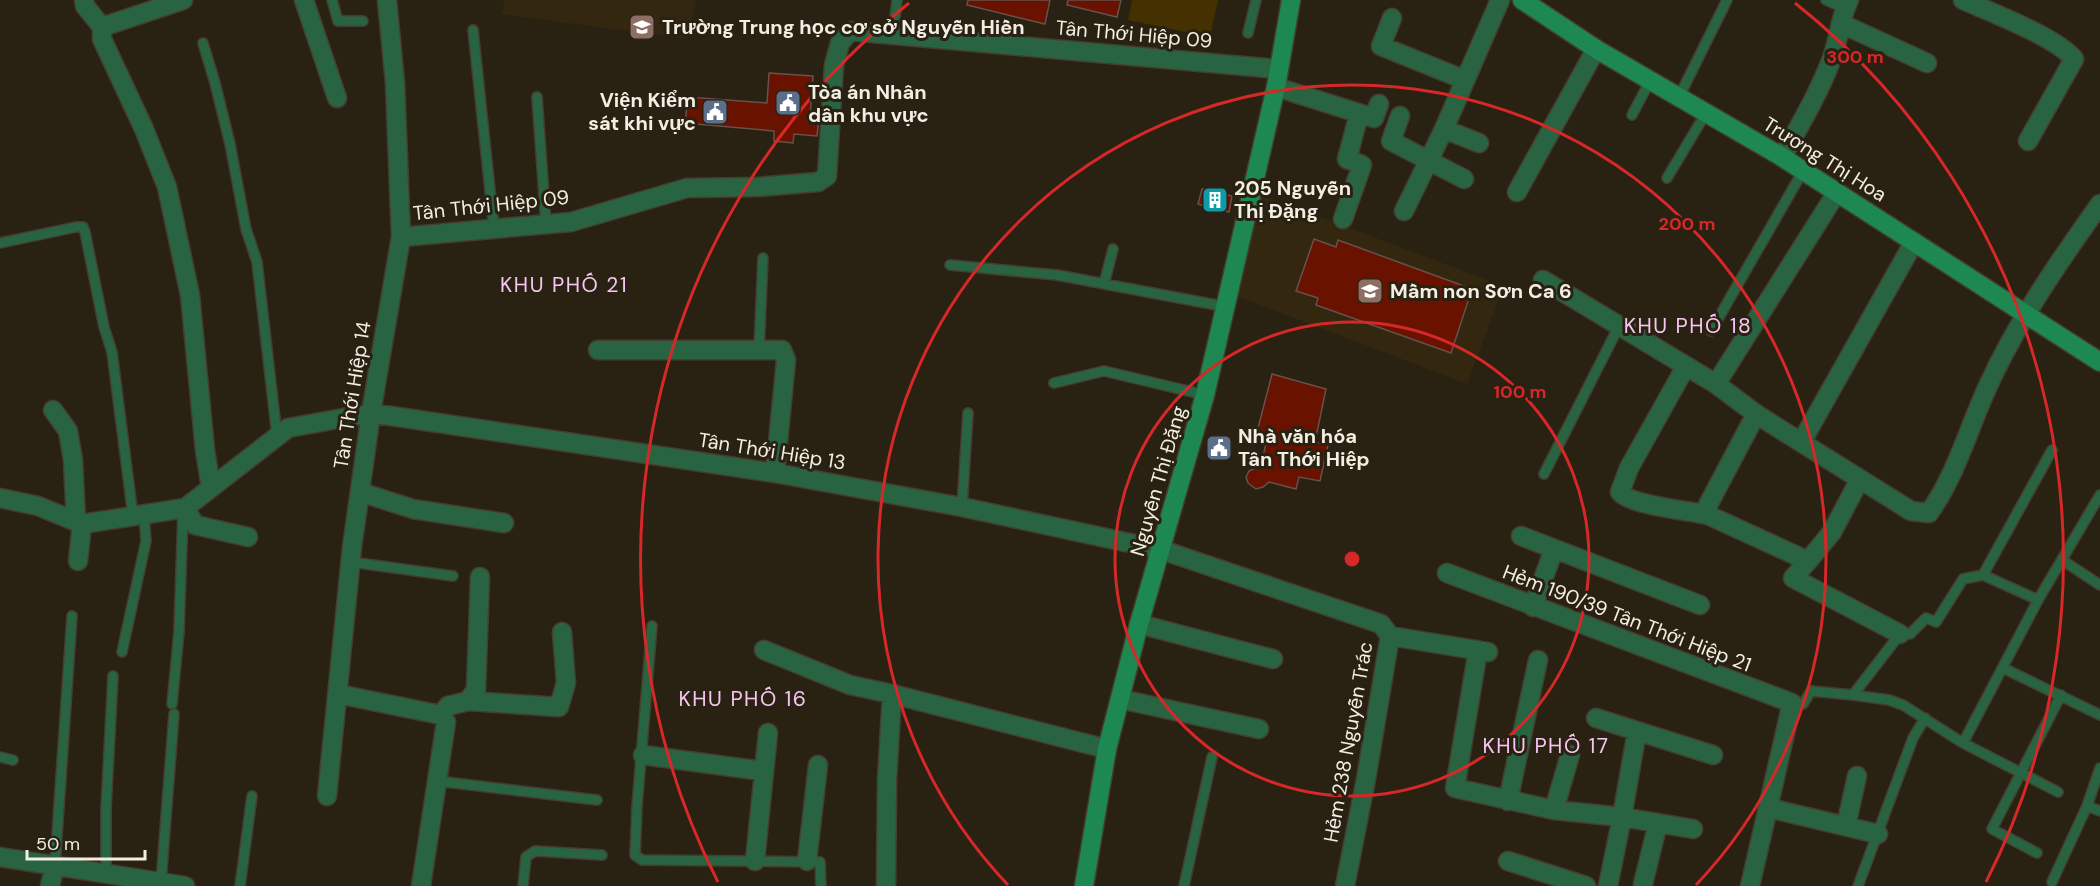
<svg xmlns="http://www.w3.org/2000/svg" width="2100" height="886" viewBox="0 0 2100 886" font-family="'DM Sans',sans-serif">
<rect width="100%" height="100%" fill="#292111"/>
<path fill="#332710" d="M505,0H696L687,39L501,14Z
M1261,195L1504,286L1467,384L1237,296Z"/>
<path fill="#443000" d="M1132,0H1218L1210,37L1128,20Z"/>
<path fill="#691200" stroke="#66514c" stroke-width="1.5" d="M968,0H1050L1045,24L967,5Z
M1068,0H1121L1117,17L1067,5Z
M769,73L813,76L810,116L819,117L817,136L794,134L793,143L774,141V131L685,123L688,97L767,103Z
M1202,189L1232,196L1229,212L1198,204Z
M1314,239L1336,247L1338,240L1472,289L1451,353L1316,305L1318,298L1296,291Z
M1272,374L1326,389L1315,442L1328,445L1320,481L1299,477L1296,489L1269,482L1263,487L1256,489L1248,483L1246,477L1249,471L1261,465L1268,435L1257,432Z"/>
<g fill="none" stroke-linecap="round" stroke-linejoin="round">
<g stroke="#453e2e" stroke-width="12">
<path id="lane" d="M332,0L338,21H363
M1826,0L1845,8
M473,30L494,228
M1248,33L1256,0
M893,35L897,0
M203,43L215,83L230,144L246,229L257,262L277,436
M537,97L546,224
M1679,97L1727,0
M1632,115L1650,81
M1667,178L1706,113
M0,243L76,227H83L85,232L104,327L112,352L133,516
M950,265L1057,275L1227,307
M1104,284L1113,249
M1711,331L1803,171
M759,350L763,258
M1054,383L1104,371L1205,395
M1544,474L1619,326
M962,507L968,413
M2062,560L2100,585
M351,562L453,576
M1983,575L2052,450
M1983,575L2038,600
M652,626L637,806L635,855L642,860L820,862L821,886
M122,652L146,541L144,514
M2003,668L2100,715
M1853,695L1889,700L1903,705L1963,743L2058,792
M1792,703L1803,704L1811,691L1853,695L1900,634H1910L1926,618L1936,622L1963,579L1983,575
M172,704L179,632L183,511
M1963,743L2038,600L2100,495
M0,757L13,760
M437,781L597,800
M2087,806L2100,768
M2037,853L1992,829L2061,695
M55,865L72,616
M106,874V809L113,676
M161,882L174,714
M2052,882L2087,806L2100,811
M240,886L252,796
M523,886L526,857L535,851L602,855
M1184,886L1212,757
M1858,886L1913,738L1925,718"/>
</g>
<g stroke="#453e2e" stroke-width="21">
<path id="street" d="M84,0L85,6L102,27V39L144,129L167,187L190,295L205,450L211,488
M304,0L337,98
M1963,0C1990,12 2056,37 2074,59L2028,141
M1392,18L1381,46L1465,80
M1842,24L1927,63
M102,27L183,0
M1276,87L1374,118L1379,104
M1400,116L1391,141L1464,179
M1479,143L1444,129L1500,0
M1782,157C1800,125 1819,93 1832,58C1839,39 1840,17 1849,0
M1517,192L1596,49
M1404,211L1444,129
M1343,219L1362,165L1347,159L1359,114
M401,237L571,222L687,188L757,187L818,182L827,176L834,65L840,43L850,31L1278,69
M1543,280L1716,384L1756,414L1911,511L1929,513C1956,475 1968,430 1987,388C2017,322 2058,263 2100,204
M598,350H782L786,360L775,473
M1686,366L1629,468L1620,492C1629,505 1690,511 1708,515
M1716,384L1837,192
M53,410L68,431L73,460L76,521
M1756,414L1708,505V515L1808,561L1793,578L1900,634
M1802,441L1914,242
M360,492L413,509L504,523
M0,498L38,506L82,524
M185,508L195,525L248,537
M1521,536L1700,605
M78,561L82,524L185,508L288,428L371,413L775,473L962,507L1162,550L1381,624L1390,636L1366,779L1345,886
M1808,561L1832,532L1860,479
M1447,573L1792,703L1750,886
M1533,607L1554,549
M1139,624L1273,659
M1390,636L1488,652
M764,650L850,685L892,694L1107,749
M1478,650L1455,788L1554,810L1622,817L1637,731L1713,755
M338,694L441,715L446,722L421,886
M1120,699L1259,729
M468,701L476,690L480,577
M441,715L448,706L468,701L559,707L566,683L562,632
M1596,718L1637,731
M643,755L763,771
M327,796L352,547L371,413L401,237L395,83L387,0
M1508,801L1538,660
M1769,808L1878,834
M1554,810L1570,755
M1846,826L1857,776
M0,857L185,886
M755,861L768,733
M807,861L818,765
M1508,861L1586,886
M1643,884L1658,823
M50,886L55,865
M886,886L887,780L892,694
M1608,886L1622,817L1693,829"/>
</g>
<g stroke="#453e2e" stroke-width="21">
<path id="secondary" d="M1522,0L1596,49L1782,157L2100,362
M1084,886L1107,749L1139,624L1205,395L1276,87L1291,0"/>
</g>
<use href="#lane" stroke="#296442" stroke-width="9"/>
<use href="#street" stroke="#296442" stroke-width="18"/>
<use href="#secondary" stroke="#1e8853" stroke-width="18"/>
</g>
<g fill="none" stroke="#d62828" stroke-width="3">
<circle cx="1352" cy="559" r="237"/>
<path d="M1008 885A474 474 0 1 1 1696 885"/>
<path d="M718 882A711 711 0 0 1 909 3M1795 3A711 711 0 0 1 1986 882"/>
</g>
<defs>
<g id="school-square" transform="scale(1.35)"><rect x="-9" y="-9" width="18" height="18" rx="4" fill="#8d6e63" stroke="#292111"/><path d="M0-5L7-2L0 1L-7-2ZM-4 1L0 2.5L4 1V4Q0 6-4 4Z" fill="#fff"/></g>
<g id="civic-square" transform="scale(1.35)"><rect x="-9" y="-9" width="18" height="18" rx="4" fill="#5c6f8a" stroke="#292111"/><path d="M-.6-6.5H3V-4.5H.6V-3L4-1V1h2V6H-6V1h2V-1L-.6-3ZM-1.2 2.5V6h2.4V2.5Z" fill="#fff"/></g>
<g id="building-square" transform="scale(1.35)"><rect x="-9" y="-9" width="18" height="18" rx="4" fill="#0f9aa8" stroke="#292111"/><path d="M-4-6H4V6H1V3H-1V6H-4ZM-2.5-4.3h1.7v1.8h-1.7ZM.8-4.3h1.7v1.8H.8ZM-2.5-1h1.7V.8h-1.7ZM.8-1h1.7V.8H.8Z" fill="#fff"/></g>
</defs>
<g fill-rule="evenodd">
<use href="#school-square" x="642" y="27"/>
<use href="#civic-square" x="788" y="103"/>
<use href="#civic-square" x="715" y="112"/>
<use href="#building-square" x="1215" y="200"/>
<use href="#school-square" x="1370" y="291"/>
<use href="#civic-square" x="1219" y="448"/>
</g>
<g text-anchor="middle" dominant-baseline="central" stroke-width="6" stroke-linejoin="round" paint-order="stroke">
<g font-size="20" font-weight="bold" fill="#f3eee3" stroke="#292111" text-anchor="start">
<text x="662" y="27">Trường Trung học cơ sở Nguyễn Hiền</text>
<text x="808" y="92">Tòa án Nhân<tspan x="808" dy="23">dân khu vực</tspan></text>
<text x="696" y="100" text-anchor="end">Viện Kiểm<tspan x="696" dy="23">sát khi vực</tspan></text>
<text x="1234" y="188">205 Nguyễn<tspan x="1234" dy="23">Thị Đặng</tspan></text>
<text x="1390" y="291">Mầm non Sơn Ca 6</text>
<text x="1238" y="436">Nhà văn hóa<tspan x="1238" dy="23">Tân Thới Hiệp</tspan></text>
</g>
<g font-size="20" fill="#f3eee3" stroke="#292111">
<text transform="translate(1134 34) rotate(5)">Tân Thới Hiệp 09</text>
<text transform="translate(1825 159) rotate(32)">Trương Thị Hoa</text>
<text transform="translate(491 205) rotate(-6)">Tân Thới Hiệp 09</text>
<text transform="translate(352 395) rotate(-81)">Tân Thới Hiệp 14</text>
<text transform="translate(772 451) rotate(9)">Tân Thới Hiệp 13</text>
<text transform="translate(1158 481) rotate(-74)">Nguyễn Thị Đặng</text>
<text transform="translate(1627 618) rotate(21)">Hẻm 190/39 Tân Thới Hiệp 21</text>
<text transform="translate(1348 742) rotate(-80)">Hẻm 238 Nguyễn Trác</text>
</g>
<g font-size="21" letter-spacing="1.5" fill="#f8c6f2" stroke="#292111">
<text x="564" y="285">KHU PHỐ 21</text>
<text x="1688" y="326">KHU PHỐ 18</text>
<text x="743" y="699">KHU PHỐ 16</text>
<text x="1546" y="746">KHU PHỐ 17</text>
</g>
</g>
<circle cx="1352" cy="559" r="9" fill="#d62828" stroke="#292111" stroke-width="3"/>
<g font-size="18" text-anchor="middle" font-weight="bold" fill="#d62828" stroke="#292111" stroke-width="6" stroke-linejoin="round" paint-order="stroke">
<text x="1855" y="63">300 m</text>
<text x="1687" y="230">200 m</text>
<text x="1520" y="398">100 m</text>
</g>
<path d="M27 850v9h118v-9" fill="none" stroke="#f3eee3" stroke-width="3"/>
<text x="36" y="850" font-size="18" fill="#f3eee3" stroke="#292111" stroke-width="4.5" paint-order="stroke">50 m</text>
</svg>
